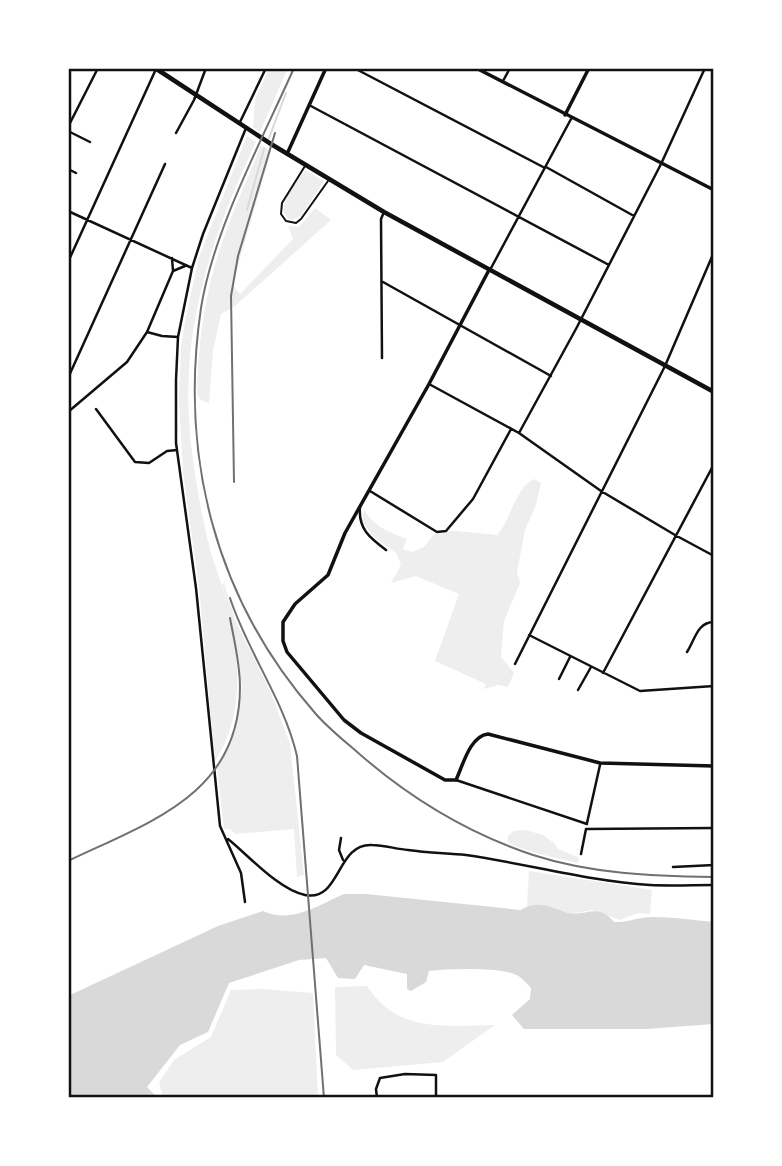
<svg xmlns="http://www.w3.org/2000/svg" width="782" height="1166" viewBox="0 0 782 1166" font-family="'Sofia Sans Condensed',sans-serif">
<rect width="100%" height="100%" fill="#fff"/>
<path fill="#eee" d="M269,68H288L260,132L253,127L255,100Z
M247,136L256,142C215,228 183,320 189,417C191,458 199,501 208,542C211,556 217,569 221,583C237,641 250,708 215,761L199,587L183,473L179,399L181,348L185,321L199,257Z
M261,145L271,151L237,269L233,286L240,294L293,239L288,226L299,227L315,208L331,220L235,306L221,314L213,351L209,403L200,400L197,393C198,350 203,306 215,265C227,224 245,185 261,145Z
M305,170L324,181L301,216L292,220C270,212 298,182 305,170Z
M534,479L541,483L536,505L525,530L517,572L520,583L504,621L501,657L514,673L508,687L498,685L484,689L486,684L435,661L459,594L416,576L391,583L401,565L397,554L373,536L362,521L364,509C373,527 390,532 407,539L403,549L412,552L424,547L434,534C442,535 449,530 456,531C470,532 483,534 497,535C511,520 515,488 534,479Z
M224,583L235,620L271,693L290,744L304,875L297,877L294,829L235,834L230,829H224L217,768L236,728L242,687L238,655L222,584Z
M526,830L543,835L554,843L558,849L578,857L579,861L577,863C566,860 513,849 508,842C507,840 508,838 508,836L514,831Z
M529,871L652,890L650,914L638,913L620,920L592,910L571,914L541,905L527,906Z
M367,986C397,1033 446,1026 495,1025L443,1062L353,1070L336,1055L335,987Z
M262,989L313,993L318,1098H163L159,1082L174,1060L211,1037L231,990Z"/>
<path fill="#d9d9d9" d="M344,894H366L521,910C537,899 552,908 568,913C585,917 598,902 614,922C627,923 638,917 652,917C672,917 693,920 714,922V1024L646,1029H524L512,1015L530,999L531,988C526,983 521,976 514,974C495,967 450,969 429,971L426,982L411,991L407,989V974L364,965L355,979L338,978L326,958L299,960L229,983L208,1032L180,1045L147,1087L156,1096L163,1098H68V996L218,926L263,911C291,924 319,905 344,894Z"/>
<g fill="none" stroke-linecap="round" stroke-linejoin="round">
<path stroke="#d9d9d9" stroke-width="2" d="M269,138L286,93
M247,210L264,149"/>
<path stroke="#111" stroke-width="2" d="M305,166L282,203L281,214L286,221L296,223L301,219L328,181"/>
<path stroke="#111" stroke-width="2.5" d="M354,68L545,168
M503,81L510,68
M309,105L609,265
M240,122L266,68
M68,127L98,68
M68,131L90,142
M176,133L194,100L206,68
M546,167L634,216
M68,169L76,173
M68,211L192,268
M172,258L173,271
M68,262L156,69
M490,270L571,119
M383,282L551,376
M147,332L162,336L178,337
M382,358L381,219L384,212
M68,378L165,164
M429,384L519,433L601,491L675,535L714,556
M96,409L135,462L149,463L167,451L177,450
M68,412L127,362L147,332L173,271L185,266
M519,433L577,327L661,164L705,68
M370,491L437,532L446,531L473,499L511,429
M360,507C358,529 370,538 386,550
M529,635L640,691L714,686
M687,652C695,640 697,622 714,622
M515,664L665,366L714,252
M603,673L714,464
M559,679L570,657
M578,690L591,667
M456,780L587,824
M587,823L600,765
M586,829L714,828
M341,838L339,850L343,860
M228,839C248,855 279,890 305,895C341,902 336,843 372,845C384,845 396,849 408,850C428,853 447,853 466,855C528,864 588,881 650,885C671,886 693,885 714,885
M581,854L586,829
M673,867L714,865
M245,902L241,873L220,826L196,588L176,443V380L178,337L192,268L203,234L246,128
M377,1098L376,1089L380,1078L405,1074L436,1075V1098"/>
<path stroke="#111" stroke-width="3.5" d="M476,68L714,190
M565,115L589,68
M287,154L326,68
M489,270L429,384L345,533L328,575L295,604L283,622V641L287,652L344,720L361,733L445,780H456C463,765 470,736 488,734L600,763L714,766"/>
<path stroke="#111" stroke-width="4.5" d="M155,68L271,144L384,212L714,392"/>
<path stroke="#707070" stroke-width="2" d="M294,68C262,140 213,231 201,308C179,456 215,599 315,713C327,727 342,739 356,751C408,797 467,833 533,855C592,874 652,876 714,877
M234,482L231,296L238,256L275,133
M230,598C248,653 284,700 297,756L324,1098
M68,861C149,822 240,795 240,687C240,663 234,640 230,618"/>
</g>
<rect width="782" height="1166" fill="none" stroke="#ffffff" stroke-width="140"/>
<rect x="70" y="70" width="642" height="1026" fill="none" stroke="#111" stroke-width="2.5"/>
</svg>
